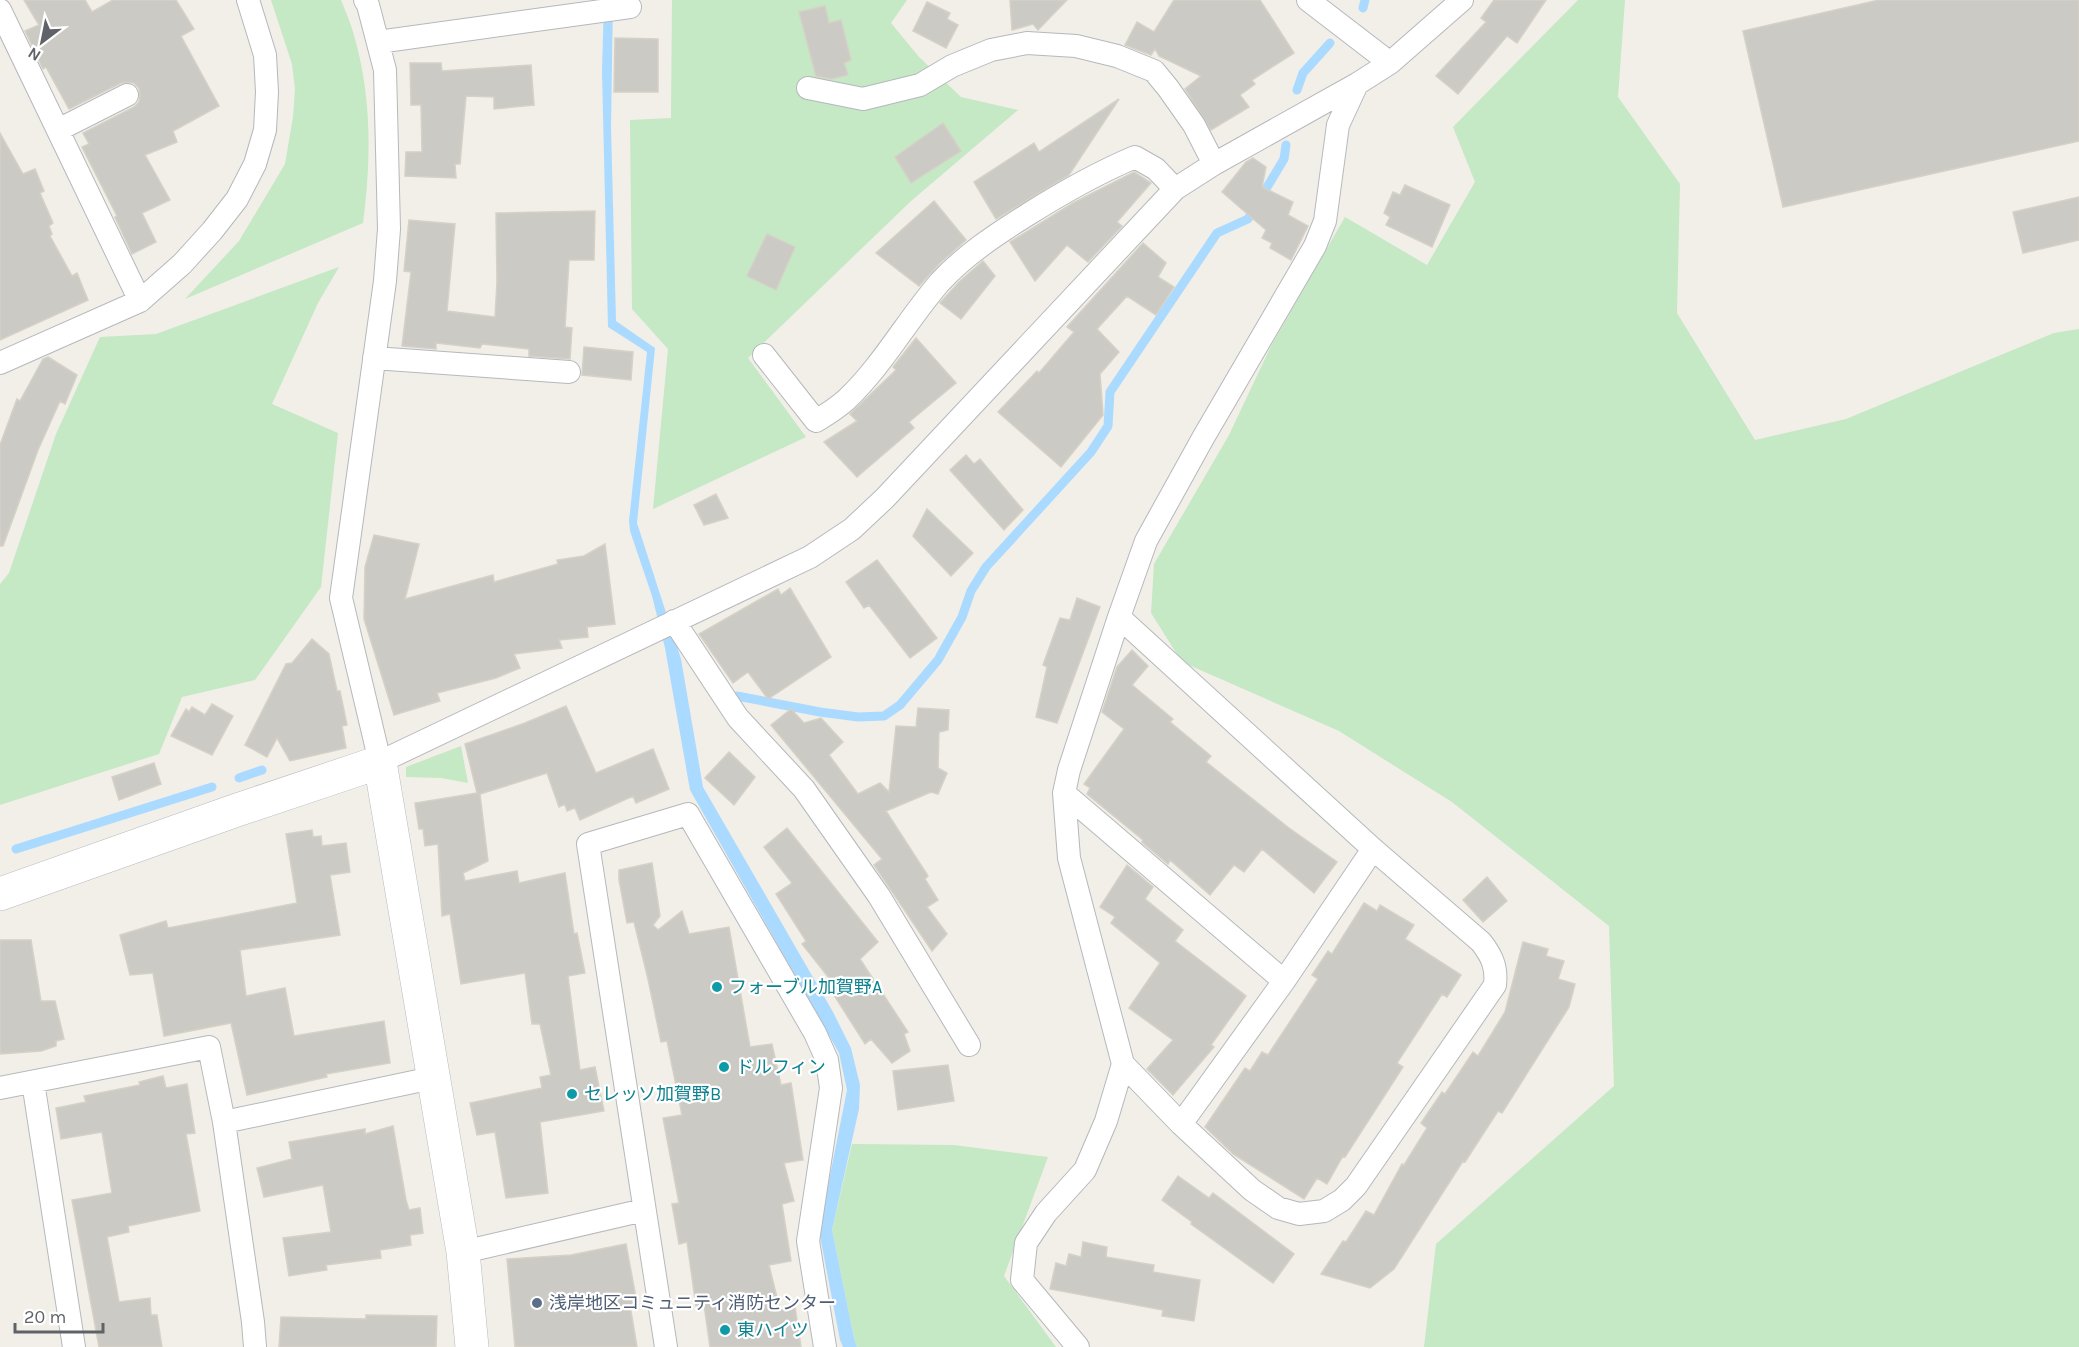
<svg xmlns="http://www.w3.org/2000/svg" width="2079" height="1347" viewBox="0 0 2079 1347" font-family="Karla,'Noto Sans JP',sans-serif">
<rect width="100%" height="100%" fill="#f1efe8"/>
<path fill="#c5e8c5" d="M271,0H341C346,13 352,26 355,39C372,99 371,163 363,223L185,299L239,241L285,164L293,117L295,89L292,64Z
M672,0H907L891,23L919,57L961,97L1018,110L911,201L748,358L806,437L653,509L668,349L632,309L630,120L671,118Z
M1578,0H1625L1618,97L1680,184L1677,313L1755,440L1846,419L2054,333L2079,329V1347H1424L1436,1244L1614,1086L1609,926L1452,802L1339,731L1182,662L1151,613L1154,564L1229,435L1271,346L1345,217L1427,265L1475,182L1453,127Z
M339,267L318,303L272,404L338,433L321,587L255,680L182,697L159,754L0,805V584L9,573L56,434L100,337L156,334Z
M461,746L468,783L441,778L406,777V767Z
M852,1144L954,1145L1048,1157L1004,1276L1056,1347H857L854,1338L832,1230Z"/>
<path fill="#aadaff" d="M604,0H613L611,127L616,321L655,348L637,523L681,659L703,787L833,1012L851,1048L860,1085L859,1109L832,1230L854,1338L857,1347H843L840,1340L819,1231L847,1090L839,1053L690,790L665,648L652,596L630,531L629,521L647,352L608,327L602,71Z"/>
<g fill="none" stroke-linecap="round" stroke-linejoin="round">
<path stroke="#aadaff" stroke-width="9" d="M1363,8L1365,0
M1297,90L1303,73L1330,43
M737,696L820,712L858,717L884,716L900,705L938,660L962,617L971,591L986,567L1091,452L1108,426L1110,392L1217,233L1248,219L1284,159L1286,145
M239,778L262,770
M16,849L212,787"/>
</g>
<path fill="#cccac5" stroke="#d6d1c6" stroke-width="1.5" d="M24,0H85L92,12L113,0H176L194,29L181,36L219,106L173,131L177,142L145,155L170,200L142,213L156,242L132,254L115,217L117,216L82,147L89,144L83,133L134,107L139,102L140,96L139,88L134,83L128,82L121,83L69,109L46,67L43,69L25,31L39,25Z
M1010,0H1067L1038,30L1033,24L1012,30Z
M1174,0H1260L1294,53L1252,80L1255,84L1240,95L1249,107L1211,130L1185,89L1201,76L1159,56L1155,49L1151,55L1125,45L1137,22L1154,32Z
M1494,0H1546L1517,43L1507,36L1458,94L1436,76L1486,22L1481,18Z
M1879,0H2079V141L1783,207L1743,31Z
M927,2L950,13L947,19L958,25L946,48L913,31Z
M825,6L829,23L841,20L851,60L844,63L848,75L831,79L816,76L799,12Z
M615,38L658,39V92H614Z
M410,63H441L442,71L531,65L534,105L494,109V97L466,96L460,164H455L456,178L405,176L406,152H422L421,105H411Z
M1119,99L1069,175L996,219L974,182L1034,143L1039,152Z
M943,123L961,151L911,183L895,157Z
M0,133L23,174L35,169L44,191L40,193L53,223L49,226L52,234L50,236L72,276L77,273L88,300L0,340Z
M1253,158L1266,167L1262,187L1293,202L1288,215L1308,226L1291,260L1270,248L1272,243L1262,238L1266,230L1222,192L1246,162Z
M1134,172L1151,183L1117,222L1122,226L1088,262L1067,245L1035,281L1010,242L1073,203Z
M1405,185L1450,205L1432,247L1386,225L1390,217L1384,213L1393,192L1400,195Z
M2079,197V240L2023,253L2013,212Z
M934,201L966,240L940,263L919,286L876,253Z
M595,211L594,260H569L565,327L572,328L570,359L529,356V349L482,344L480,348L436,343V349L402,346L411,272L404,271L409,220L455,224L447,311L495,317L497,282L496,213Z
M767,234L795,247L776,290L747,276Z
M1143,243L1166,263L1158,277L1174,287L1156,315L1127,296L1097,329L1119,352L1100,374L1103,415L1061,467L998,412L1037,371L1039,373L1074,332L1067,327Z
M983,261L995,276L961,319L940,303L959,282Z
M916,338L956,383L909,422L914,428L857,477L824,442L857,421L850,414L896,370L893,367Z
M584,347L633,352L631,380L582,375Z
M48,357L77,375L65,404L60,401L38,450L3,546H0V445L17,399L20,401L43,359Z
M966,455L974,464L980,459L1023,510L1004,530L950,470Z
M716,494L728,518L704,525L694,505Z
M927,509L973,553L951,576L913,536Z
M374,535L419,544L405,599L493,575L494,582L558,564L557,560L584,556L605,544L615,624L587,627L588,637L559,640L562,648L514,654L520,668L496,678L437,693L440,701L394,715L364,619L365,567Z
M877,560L937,638L910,658L869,605L864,608L846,582Z
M790,588L831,657L768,699L748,672L733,683L699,634L778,589L781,595Z
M1077,598L1100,607L1057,723L1036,717L1047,667L1043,665L1060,618L1070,620Z
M312,639L329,654L337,691H340L347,725L342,726L346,748L290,761L277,738L267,757L245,745L286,664L292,663Z
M1132,650L1148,666L1132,685L1173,719L1170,722L1211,756L1206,762L1289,828L1337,862L1314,893L1262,849L1244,872L1234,865L1210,895L1170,860L1168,864L1142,842L1143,840L1087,794L1090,788L1084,784L1124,729L1102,712L1117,667Z
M212,704L233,716L212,755L171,736L186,709L189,712L192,707L205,715Z
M566,706L596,773L653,749L669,789L636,803L633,796L580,820L575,808L567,811L565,804L559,807L547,773L480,794L488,861L463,873L465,881L517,871L519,883L565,873L574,934L577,933L585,973L568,976L580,1070L595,1067L604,1111L540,1122L548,1193L506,1198L495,1132L477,1135L470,1103L542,1088L540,1077L551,1075L540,1024H532L525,973L461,984L450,914L442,916L438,844L425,846L423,829H419L415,803L477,793L465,744L525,723Z
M918,708L949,710L948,730L939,732L938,768L947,773L938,794L931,792L886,811L928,876L925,879L938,900L927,907L947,934L932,951L874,865L882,859L771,725L791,709L804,723L821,718L843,742L829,755L858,794L880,783L889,792L896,726L916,727Z
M729,752L755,777L734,805L705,778Z
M154,763L161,784L119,800L112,777Z
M787,828L878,942L860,959L908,1032L904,1034L910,1051L892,1063L871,1039L865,1044L832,992L837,988L802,944L806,941L776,894L792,883L764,847Z
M312,830L313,837L321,836L322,846L346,843L350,872L330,875L340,935L240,950L246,996L285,988L294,1036L384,1021L390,1063L326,1074L327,1077L247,1095L231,1023L164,1036L153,973L130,975L120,935L166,921L168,928L297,903L286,834Z
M652,863L660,916L653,925L658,930L682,911L689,934L729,927L750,1047L772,1044L781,1085L791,1083L803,1160L784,1163L794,1201L782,1204L791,1261L769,1265L780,1310L795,1307L801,1347H710L704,1305L696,1306L687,1242L679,1244L672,1204L679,1203L663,1118L682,1115L667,1041L661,1042L648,979L634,922L627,923L619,880V870Z
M1127,865L1153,887L1145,899L1183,930L1175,941L1246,996L1211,1045L1214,1047L1173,1095L1147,1069L1173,1040L1129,1008L1160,963L1111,923L1115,917L1100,907Z
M1487,877L1507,901L1483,922L1463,900Z
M1364,903L1377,911L1380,905L1414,925L1405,939L1461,975L1447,997L1442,994L1397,1063L1403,1067L1345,1157L1343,1156L1327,1184L1317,1178L1304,1199L1233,1154L1205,1127L1245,1068L1250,1071L1262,1052L1268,1055L1318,979L1312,975L1328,951L1332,954Z
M0,940H31L41,1001H55L64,1039L56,1041V1046L41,1051L0,1054Z
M1523,942L1548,949L1546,956L1564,961L1558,979L1575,984L1569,1007L1502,1113L1498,1111L1465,1162L1463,1161L1394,1269L1370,1288L1321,1274L1343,1241L1346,1242L1366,1211L1374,1215L1402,1164L1404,1165L1427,1128L1421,1123L1442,1092L1445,1094L1473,1052L1478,1056L1505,1012Z
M948,1065L954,1101L898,1110L893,1071Z
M163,1076L166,1088L187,1084L195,1133L186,1134L200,1211L128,1226L129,1232L107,1237L119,1302L150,1298L151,1315H157L162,1347H99L72,1200L112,1193L102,1132L61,1139L56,1108L86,1102L84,1096L140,1085L139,1082Z
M393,1126L406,1200L409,1210L420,1208L423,1233L410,1235L411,1245L380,1250L381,1258L326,1265L327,1270L289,1276L283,1238L331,1232L323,1185L264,1197L257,1168L292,1159L289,1142L365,1129V1134Z
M1178,1176L1209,1198L1213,1193L1294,1254L1273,1283L1191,1224L1192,1222L1162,1200Z
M1083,1242L1107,1247L1106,1257L1154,1265L1153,1272L1200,1280L1194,1321L1162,1316L1163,1310L1050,1289L1056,1263L1066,1266L1069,1254L1081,1257Z
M626,1244L637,1303L630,1305L637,1347H515L507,1259L571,1255Z
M366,1315L437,1316L436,1347H279L281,1317L366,1319Z"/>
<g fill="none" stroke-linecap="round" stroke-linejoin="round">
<g stroke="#b5b8bc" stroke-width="24">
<path id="street" d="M365,0L368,5L385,70L389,229L385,281L341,598L380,762L810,557L852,529L885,498L1175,189L1214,164L1357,84L1390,63L1462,0
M1308,0L1390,63
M0,10L140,301
M378,42L630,7
M808,88L863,99L920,85L952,66L991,50L1027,43L1076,46L1117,56L1154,71L1168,88L1194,125L1214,164
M58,130L127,95
M764,355L816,421C826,415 837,408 846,400C883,365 907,320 940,282C965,255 995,235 1027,215C1062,193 1097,173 1135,157L1156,169L1175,189
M374,358L569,372
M0,363L140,301L182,264L212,231L237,199L255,164L265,130L267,92L265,55L248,0
M1119,617L1373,849L1481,942C1492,956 1497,967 1495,985L1356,1186L1342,1200L1324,1211L1299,1214L1278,1208L1252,1190L1181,1124L1123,1064L1069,858L1064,793L1069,770Z
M1119,617L1146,541L1203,438L1315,246L1325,221L1338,125L1357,84
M674,621L738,718L804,789L879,896L969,1045
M1064,793L1284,981
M33,1082L74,1347
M0,1088L209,1047L224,1122L253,1322L255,1347
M224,1122L432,1078
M1181,1124L1284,981L1373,849
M463,1252L644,1210
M666,1347L588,844L688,814L815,1033L827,1060L831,1088L808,1241L825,1347
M1078,1347L1022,1280L1026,1243L1046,1213L1085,1170L1106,1121L1123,1064"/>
</g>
<g stroke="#b6babf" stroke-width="34">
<path id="secondary" d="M0,894L237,810L380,762L463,1252L472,1347"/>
</g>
<use href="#street" stroke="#fff" stroke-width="22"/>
<use href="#secondary" stroke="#fff" stroke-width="33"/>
</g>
<g fill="#0f9aa8" stroke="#fff" stroke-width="2">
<circle cx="717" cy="987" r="6"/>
<circle cx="724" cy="1067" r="6"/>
<circle cx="572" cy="1094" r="6"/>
<circle cx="725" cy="1330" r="6"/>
</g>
<circle fill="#5c6f8a" stroke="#fff" stroke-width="2" cx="537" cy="1303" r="6"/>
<g text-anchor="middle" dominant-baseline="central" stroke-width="4.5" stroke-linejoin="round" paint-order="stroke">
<g font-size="18" fill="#0d838f" stroke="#fff" text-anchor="start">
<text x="729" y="987">フォーブル加賀野A</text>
<text x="736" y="1067">ドルフィン</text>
<text x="584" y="1094">セレッソ加賀野B</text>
<text x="737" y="1330">東ハイツ</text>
</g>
<g font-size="18" fill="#4e5e75" stroke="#fff" text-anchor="start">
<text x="549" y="1303">浅岸地区コミュニティ消防センター</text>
</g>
</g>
<g transform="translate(42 42) rotate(212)" stroke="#ffffff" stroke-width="4.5" paint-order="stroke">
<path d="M0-4.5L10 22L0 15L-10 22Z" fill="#5f6368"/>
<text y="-9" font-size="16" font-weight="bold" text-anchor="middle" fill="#5f6368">N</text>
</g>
<path d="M15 1323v9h88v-9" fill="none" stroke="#5f6368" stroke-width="3"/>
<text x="24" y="1323" font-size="18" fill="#5f6368" stroke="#ffffff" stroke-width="4.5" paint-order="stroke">20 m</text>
</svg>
